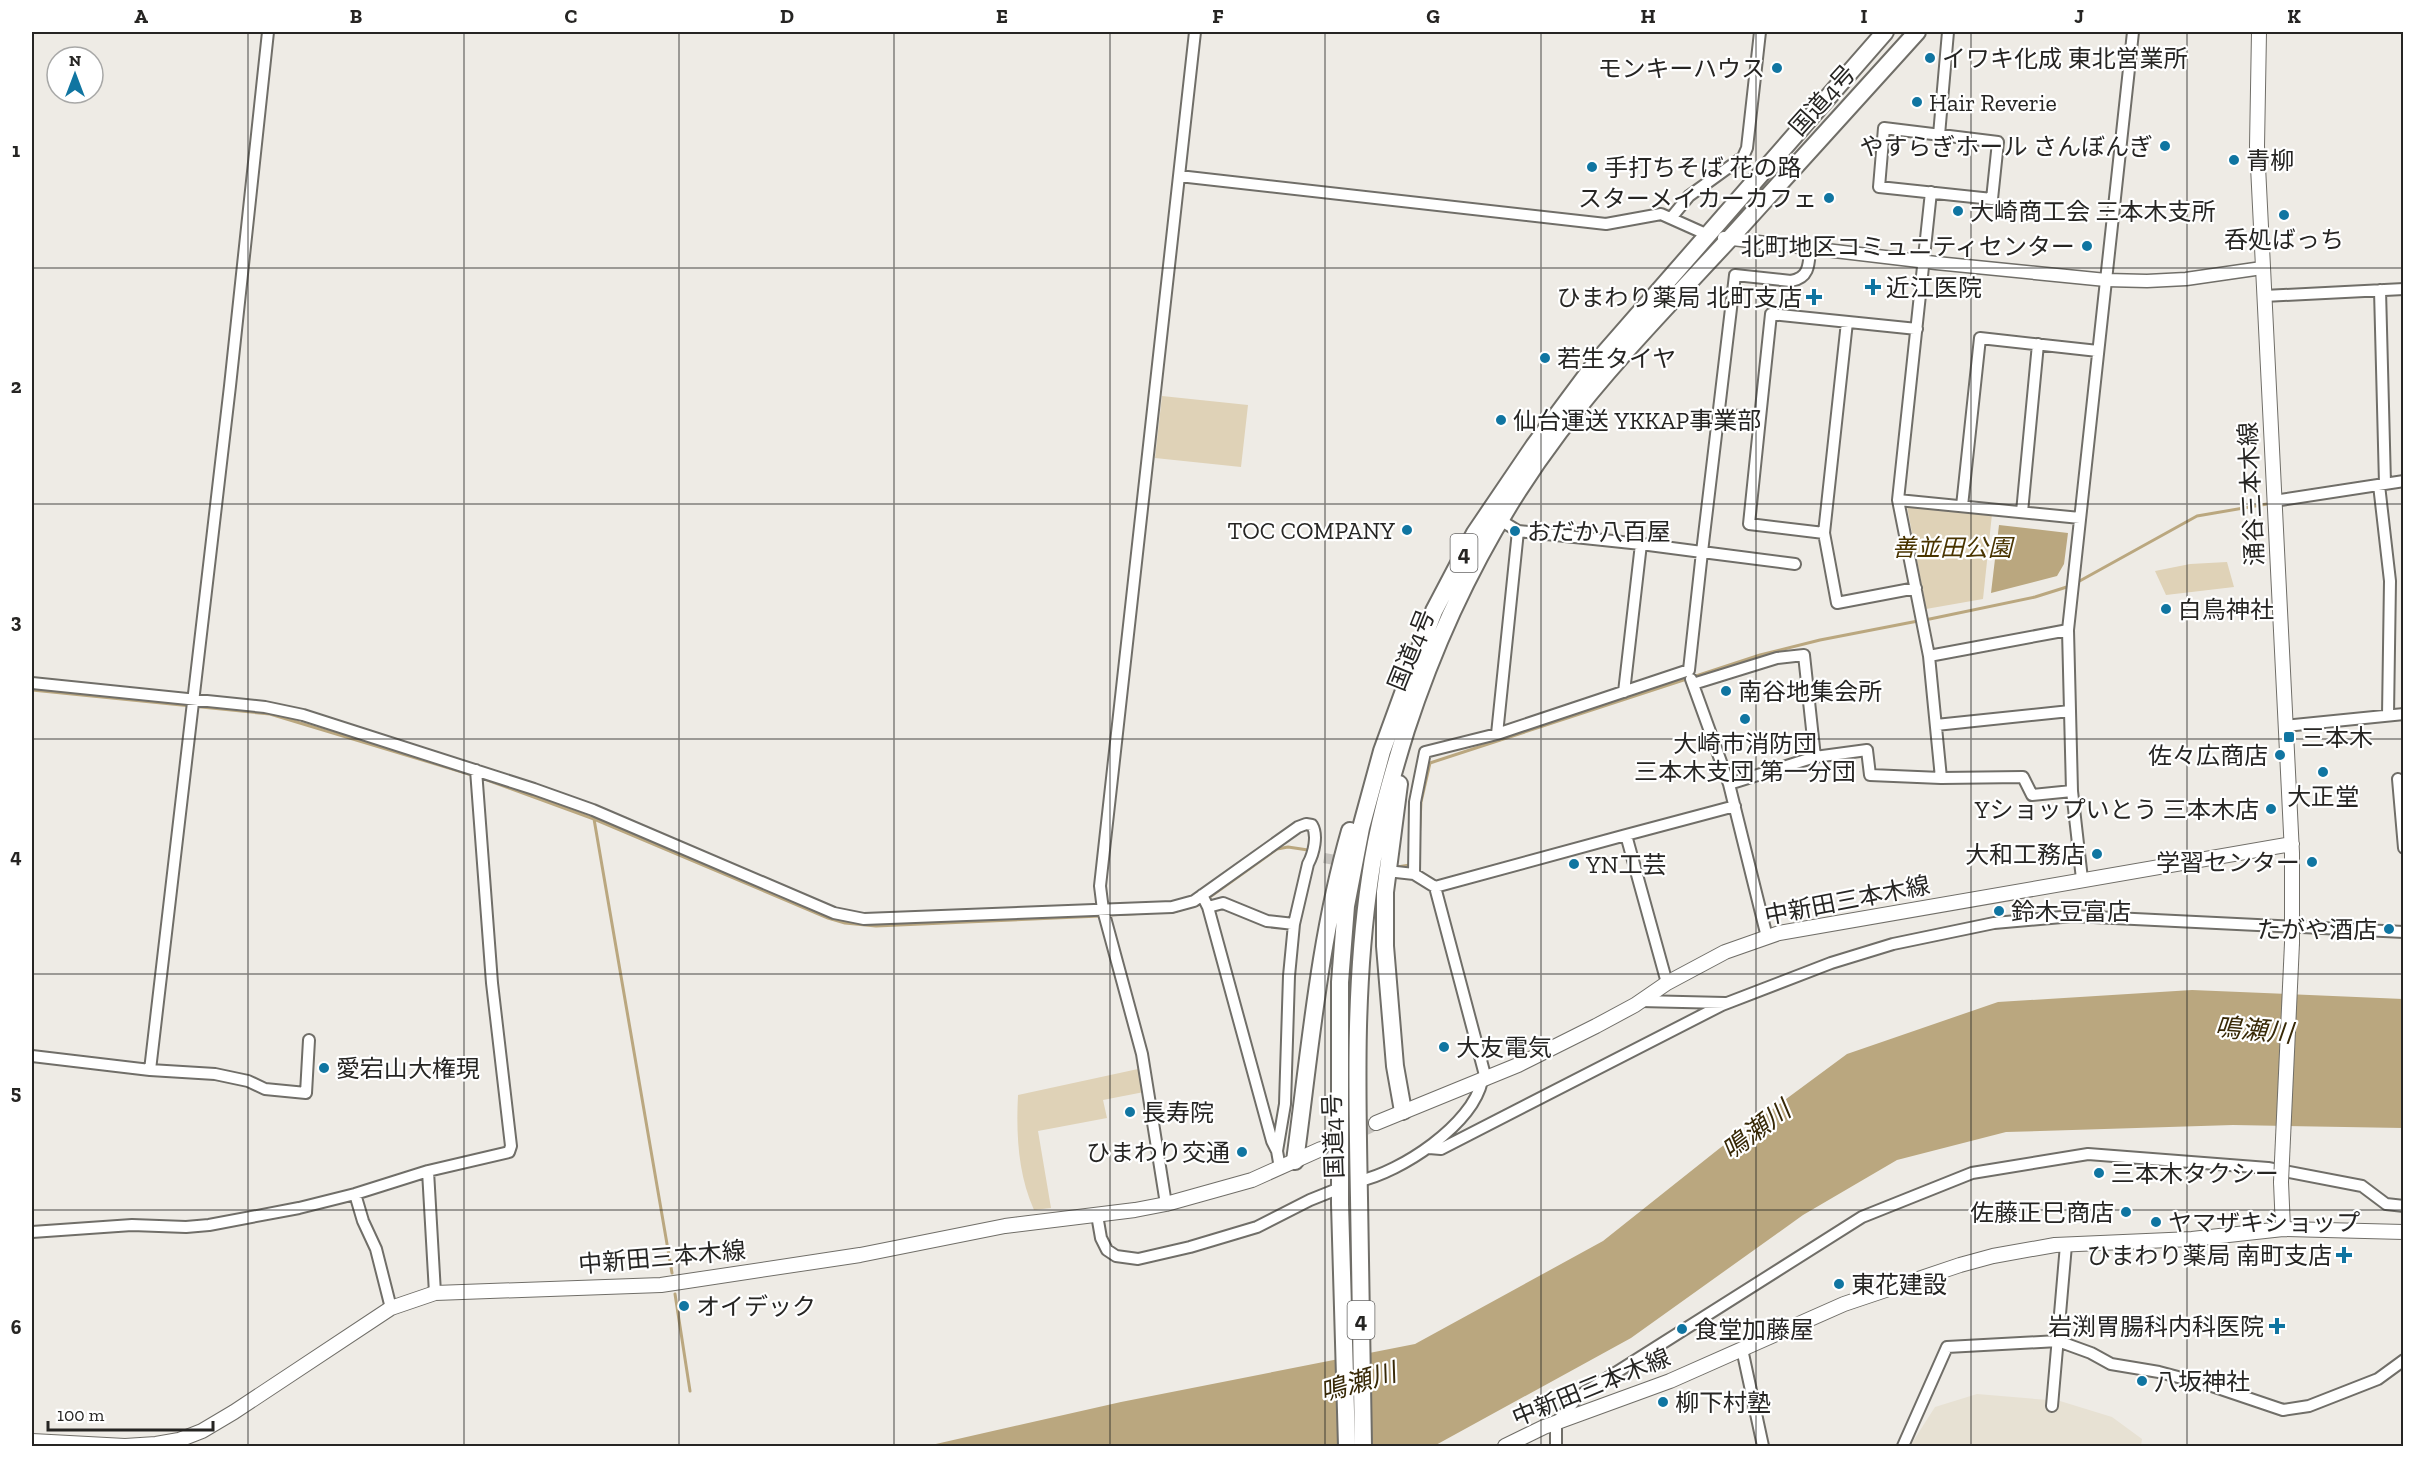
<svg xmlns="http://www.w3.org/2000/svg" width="2435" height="1478" viewBox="0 0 2435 1478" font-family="'Zilla Slab','Noto Sans JP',serif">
<rect width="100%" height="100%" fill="#eeebe5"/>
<path fill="#e7e1d3" d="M1977,1394L2060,1401L2112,1417L2142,1439L2141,1446H1910L1935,1407Z"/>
<path fill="#dfd2b7" d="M1162,396L1248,405L1241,467L1155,458Z
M1907,506L1992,514L1983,599L1926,609Z
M2227,562L2234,587L2166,595L2155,571L2190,564Z
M1138,1069L1144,1092L1103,1100L1107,1118L1038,1131L1051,1208L1034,1210C1018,1174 1016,1134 1018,1095Z"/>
<path fill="#baa77f" d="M1999,525L2068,533L2064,564L2057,576L1991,593Z
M2192,990L2403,999V1128L2233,1125L2006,1132L1897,1160L1803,1215L1631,1338L1434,1446H927L1121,1402L1415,1344L1603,1241L1720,1148L1847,1054L1998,1002Z"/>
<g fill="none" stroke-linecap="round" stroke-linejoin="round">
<path stroke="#baa77f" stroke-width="3" d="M2076,583L2197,516L2267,504
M1925,620L2035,597L2070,586
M32,690L270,714L472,775
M479,777L594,819L828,918L845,923L876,926L1100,916
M594,819L672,1273
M1418,861L1421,802L1430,763L1760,655L1820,640L1918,621
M1397,867L1410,865
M1173,912L1200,904L1277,849L1288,847L1308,850
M1107,915L1148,913
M675,1294L690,1391"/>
<path stroke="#c6c3be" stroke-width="10" stroke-dasharray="10 5" stroke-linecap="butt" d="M1324,858L1346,862"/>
<path stroke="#c6c3be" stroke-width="14" stroke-dasharray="14 7" stroke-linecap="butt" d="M1321,1149L1376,1123"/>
<g stroke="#706e68" stroke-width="14">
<path id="minor" d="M1884,128L1998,142L1992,199L1879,187Z
M1939,135L1948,32
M1179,176L1606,224L1661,214L1708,235
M1671,218L1689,196L1743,157L1747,148L1760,32
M2380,290L2385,484
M2264,296L2404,289
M1718,414L1760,418L1749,524L1824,533L1837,603L1916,588
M1760,418L1771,314L1917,329
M2379,485L2390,581L2388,715
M1898,500L2080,518
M2274,501L2404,481
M1962,506L1980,338L2098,351
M2022,512L2038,344
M1500,520L1518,531L1641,544
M1824,533L1847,322
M1795,564L1702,552L1735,275L1791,281C1809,278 1809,265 1810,249
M1929,656L2068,630
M1691,679L1729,784L1767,937
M32,683L265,707L303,715L534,789L593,810L834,913L864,919L1172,907L1194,901L1298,827L1306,824L1312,825C1318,835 1314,853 1308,864L1294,924L1289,976L1285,1104L1277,1151L1280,1168
M1693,684L1777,658L1804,655L1815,757L1867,750L1870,775L1941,778L1929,656L1898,500L1931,192
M1624,692L1641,544L1702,552L1689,670L1497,734L1425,752L1415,802L1414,874L1435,887L1626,835L1667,983
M1936,725L2070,711
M2285,726L2404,714
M1497,734L1518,531
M1941,778L2023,777L2032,795L2072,791
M2398,779L2404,848
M1729,784L1815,757
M1626,835L1735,806
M1396,872L1414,874
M2082,879L2072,791L2068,630L2133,32
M1435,887L1486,1079
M1202,895L1208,907L1272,1141L1277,1151
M1208,907L1223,903L1267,921L1294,924
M1640,1001L1725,1003
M32,1056L150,1070L215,1074L248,1081L265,1089L306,1093L309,1040
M150,1070L230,386L268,32
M1429,1148L1441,1149L1722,1005L1831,963L1893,944L1994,923L2073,916L2404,932
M428,1171L435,1293
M1359,1181C1401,1172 1472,1125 1482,1081
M355,1194L363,1221L376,1249L391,1308
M1166,1204L1142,1054L1103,910L1100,886L1195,32
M1097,1215L1101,1238L1107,1250L1116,1256L1138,1259L1190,1247L1257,1227L1310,1200L1340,1188
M32,1232L132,1225L186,1227L209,1225L299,1208L355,1194L428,1171L509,1152L511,1146L492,983L476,770
M1742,1349L1763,1446
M2052,1406L2066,1245
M1556,1446V1423L1579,1396L1862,1217L1972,1173L2088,1154L2268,1168L2362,1186L2386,1204L2404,1206
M1903,1446L1947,1347L2058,1341L2091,1353L2111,1364L2159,1372L2212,1386L2283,1410L2309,1406L2378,1379L2404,1360"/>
</g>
<g stroke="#706e68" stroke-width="15">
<path id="tertiary" d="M1724,238L1936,263L2106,280L2147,281L2186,279L2262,268"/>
</g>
<g stroke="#706e68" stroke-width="16">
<path id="secondary" d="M2259,32L2257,146L2292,853V943
M1376,1123L1518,1065L1596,1026L1635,1005L1667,983L1725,952L1779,933L2292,844
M2281,1182L2283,1229
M32,1441L125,1446L156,1444L179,1440L202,1431L234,1412L391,1308L435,1293L661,1285L860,1255L1005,1226L1135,1210L1166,1204L1252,1180L1321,1149
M1505,1446L1544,1427L1670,1381L1844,1304L1960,1265L1993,1256L2055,1245L2192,1239L2283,1229L2404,1232"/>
</g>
<g stroke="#706e68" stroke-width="20">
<path id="trunk" d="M1399,784L1385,892V946L1395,1066L1403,1111
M1295,1161C1310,1050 1319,939 1350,831
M1347,1446L1340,1204V982L1346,906L1361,828L1382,751L1409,677L1434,611L1475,533L1534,446L1595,364L1885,32
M1363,1446C1362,1364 1361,1281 1359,1198C1357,1090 1354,986 1370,878C1377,827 1391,779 1406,730C1441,623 1491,522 1559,432C1612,362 1674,299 1734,234C1795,167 1856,99 1917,32"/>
</g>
<use href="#minor" stroke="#fff" stroke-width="10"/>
<use href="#tertiary" stroke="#fff" stroke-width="12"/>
<use href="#secondary" stroke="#fff" stroke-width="14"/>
<use href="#trunk" stroke="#fff" stroke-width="16"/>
<g stroke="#706e68" stroke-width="16" stroke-linecap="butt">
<path id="secondary-bridge" d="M2281,1182L2292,943"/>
</g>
<use href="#secondary-bridge" stroke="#fff" stroke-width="14"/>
</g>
<path fill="none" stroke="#262523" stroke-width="1.5" stroke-opacity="0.55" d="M248,32V1446M464,32V1446M679,32V1446M894,32V1446M1110,32V1446M1325,32V1446M1541,32V1446M1756,32V1446M1971,32V1446M2187,32V1446M32,268H2404M32,504H2404M32,739H2404M32,974H2404M32,1210H2404"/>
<g fill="#1075a1" stroke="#fff" stroke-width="2">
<circle cx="1930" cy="58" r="6"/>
<circle cx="1777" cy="68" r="6"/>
<circle cx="1917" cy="102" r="6"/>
<circle cx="2165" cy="146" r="6"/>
<circle cx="2234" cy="160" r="6"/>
<circle cx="1592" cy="167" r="6"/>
<circle cx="1829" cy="198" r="6"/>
<circle cx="1958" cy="211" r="6"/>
<circle cx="2284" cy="215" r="6"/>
<circle cx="2087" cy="246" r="6"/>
<path d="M1870 278h6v6h6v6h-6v6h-6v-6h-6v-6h6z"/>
<path d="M1811 288h6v6h6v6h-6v6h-6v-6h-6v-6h6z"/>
<circle cx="1545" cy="358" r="6"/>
<circle cx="1501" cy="420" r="6"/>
<circle cx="1407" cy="530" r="6"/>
<circle cx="1515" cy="531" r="6"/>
<circle cx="2166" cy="609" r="6"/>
<circle cx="1726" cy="691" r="6"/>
<circle cx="1745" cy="719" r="6"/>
<rect x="2283" y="731" width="12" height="12" rx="3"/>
<circle cx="2280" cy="755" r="6"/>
<circle cx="2323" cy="772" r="6"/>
<circle cx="2271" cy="809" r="6"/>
<circle cx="2097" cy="854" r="6"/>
<circle cx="2312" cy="862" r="6"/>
<circle cx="1574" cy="864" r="6"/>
<circle cx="1999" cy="911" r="6"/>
<circle cx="2389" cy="929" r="6"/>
<circle cx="1444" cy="1047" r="6"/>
<circle cx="324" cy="1068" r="6"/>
<circle cx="1130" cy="1112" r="6"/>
<circle cx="1242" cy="1152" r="6"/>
<circle cx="2099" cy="1173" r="6"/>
<circle cx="2126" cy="1212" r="6"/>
<circle cx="2156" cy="1222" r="6"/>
<path d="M2341 1246h6v6h6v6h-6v6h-6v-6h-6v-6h6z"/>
<circle cx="1839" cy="1284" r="6"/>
<circle cx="684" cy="1306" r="6"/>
<path d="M2274 1317h6v6h6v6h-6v6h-6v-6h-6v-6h6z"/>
<circle cx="1682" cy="1329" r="6"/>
<circle cx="2142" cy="1381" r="6"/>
<circle cx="1663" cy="1402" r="6"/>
</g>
<g text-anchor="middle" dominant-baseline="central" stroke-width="4.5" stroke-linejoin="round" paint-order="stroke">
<g fill="#fff" stroke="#676665" stroke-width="1.5">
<rect x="1450.5" y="534" width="27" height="38" rx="4.5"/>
<rect x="1347.5" y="1301" width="27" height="38" rx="4.5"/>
</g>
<g font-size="22" font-weight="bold" fill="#262523">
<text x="1464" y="553">4</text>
<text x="1361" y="1320">4</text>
</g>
<g font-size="24" fill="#262523" stroke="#fff" text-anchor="start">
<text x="1942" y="58">イワキ化成 東北営業所</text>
<text x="1765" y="68" text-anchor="end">モンキーハウス</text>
<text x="1929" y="102">Hair Reverie</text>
<text x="2153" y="146" text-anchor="end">やすらぎホール さんぼんぎ</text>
<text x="2246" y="160">青柳</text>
<text x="1604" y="167">手打ちそば 花の路</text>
<text x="1817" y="198" text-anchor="end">スターメイカーカフェ</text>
<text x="1970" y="211">大崎商工会 三本木支所</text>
<text x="2284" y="239" text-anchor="middle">呑処ばっち</text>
<text x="2075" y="246" text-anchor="end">北町地区コミュニティセンター</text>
<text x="1886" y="287">近江医院</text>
<text x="1802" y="297" text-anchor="end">ひまわり薬局 北町支店</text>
<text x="1557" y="358">若生タイヤ</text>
<text x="1513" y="420">仙台運送 YKKAP事業部</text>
<text x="1395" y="530" text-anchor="end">TOC COMPANY</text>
<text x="1527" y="531">おだか八百屋</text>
<text x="2178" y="609">白鳥神社</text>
<text x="1738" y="691">南谷地集会所</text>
<text x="2301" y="737">三本木</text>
<text x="1745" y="743" text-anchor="middle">大崎市消防団<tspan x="1745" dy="28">三本木支団 第一分団</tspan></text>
<text x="2268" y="755" text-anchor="end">佐々広商店</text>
<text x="2323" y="796" text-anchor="middle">大正堂</text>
<text x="2259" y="809" text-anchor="end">Yショップいとう 三本木店</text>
<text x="2085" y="854" text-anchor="end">大和工務店</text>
<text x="2300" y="862" text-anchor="end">学習センター</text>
<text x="1586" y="864">YN工芸</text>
<text x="2011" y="911">鈴木豆富店</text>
<text x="2377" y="929" text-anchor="end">たがや酒店</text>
<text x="1456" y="1047">大友電気</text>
<text x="336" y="1068">愛宕山大権現</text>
<text x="1142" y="1112">長寿院</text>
<text x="1230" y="1152" text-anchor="end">ひまわり交通</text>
<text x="2111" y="1173">三本木タクシー</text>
<text x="2114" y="1212" text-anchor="end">佐藤正巳商店</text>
<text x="2168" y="1222">ヤマザキショップ</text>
<text x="2332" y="1255" text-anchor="end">ひまわり薬局 南町支店</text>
<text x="1851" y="1284">東花建設</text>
<text x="696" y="1306">オイデック</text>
<text x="2264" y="1326" text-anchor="end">岩渕胃腸科内科医院</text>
<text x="1694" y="1329">食堂加藤屋</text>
<text x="2154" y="1381">八坂神社</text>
<text x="1675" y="1402">柳下村塾</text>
</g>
<g font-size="24" fill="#262523" stroke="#fff">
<text transform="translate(1822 100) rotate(-48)">国道4号</text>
<text transform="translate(2251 494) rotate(-93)">涌谷三本木線</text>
<text transform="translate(1411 650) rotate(-68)">国道4号</text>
<text transform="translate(1847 900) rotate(-11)">中新田三本木線</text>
<text transform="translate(1333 1136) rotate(-92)">国道4号</text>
<text transform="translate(662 1257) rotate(-5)">中新田三本木線</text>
<text transform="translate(1591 1387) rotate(-22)">中新田三本木線</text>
</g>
<g font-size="24" font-style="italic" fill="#493400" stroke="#fff">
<text x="1952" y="547">善並田公園</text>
</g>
<g font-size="26" font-style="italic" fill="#372806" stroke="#fff">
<text transform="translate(2254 1030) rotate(5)">鳴瀬川</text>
<text transform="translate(1756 1130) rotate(-37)">鳴瀬川</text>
<text transform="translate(1358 1382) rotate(-16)">鳴瀬川</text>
</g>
</g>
<rect width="2435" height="1478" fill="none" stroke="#ffffff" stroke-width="66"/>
<g transform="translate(75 75)"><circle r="28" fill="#ffffff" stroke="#a8a8a7" stroke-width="1.5"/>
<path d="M0-4.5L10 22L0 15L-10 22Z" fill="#1075a1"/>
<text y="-9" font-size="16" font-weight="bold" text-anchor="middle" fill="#262523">N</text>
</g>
<path d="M48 1421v9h165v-9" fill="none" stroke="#262523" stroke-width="3"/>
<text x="57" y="1421" font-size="18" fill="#262523" stroke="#ffffff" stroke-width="4.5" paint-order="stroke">100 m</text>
<rect x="33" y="33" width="2369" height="1412" fill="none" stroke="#262523" stroke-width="2"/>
<g font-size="20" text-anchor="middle" font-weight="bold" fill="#262523">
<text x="141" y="23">A</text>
<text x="356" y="23">B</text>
<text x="571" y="23">C</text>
<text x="787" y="23">D</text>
<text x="1002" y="23">E</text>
<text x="1218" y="23">F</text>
<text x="1433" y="23">G</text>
<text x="1648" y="23">H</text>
<text x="1864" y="23">I</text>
<text x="2079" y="23">J</text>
<text x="2294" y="23">K</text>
<text x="16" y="157">1</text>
<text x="16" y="393">2</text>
<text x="16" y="628">3</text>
<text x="16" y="863">4</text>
<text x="16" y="1099">5</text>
<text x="16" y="1334">6</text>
</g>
</svg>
